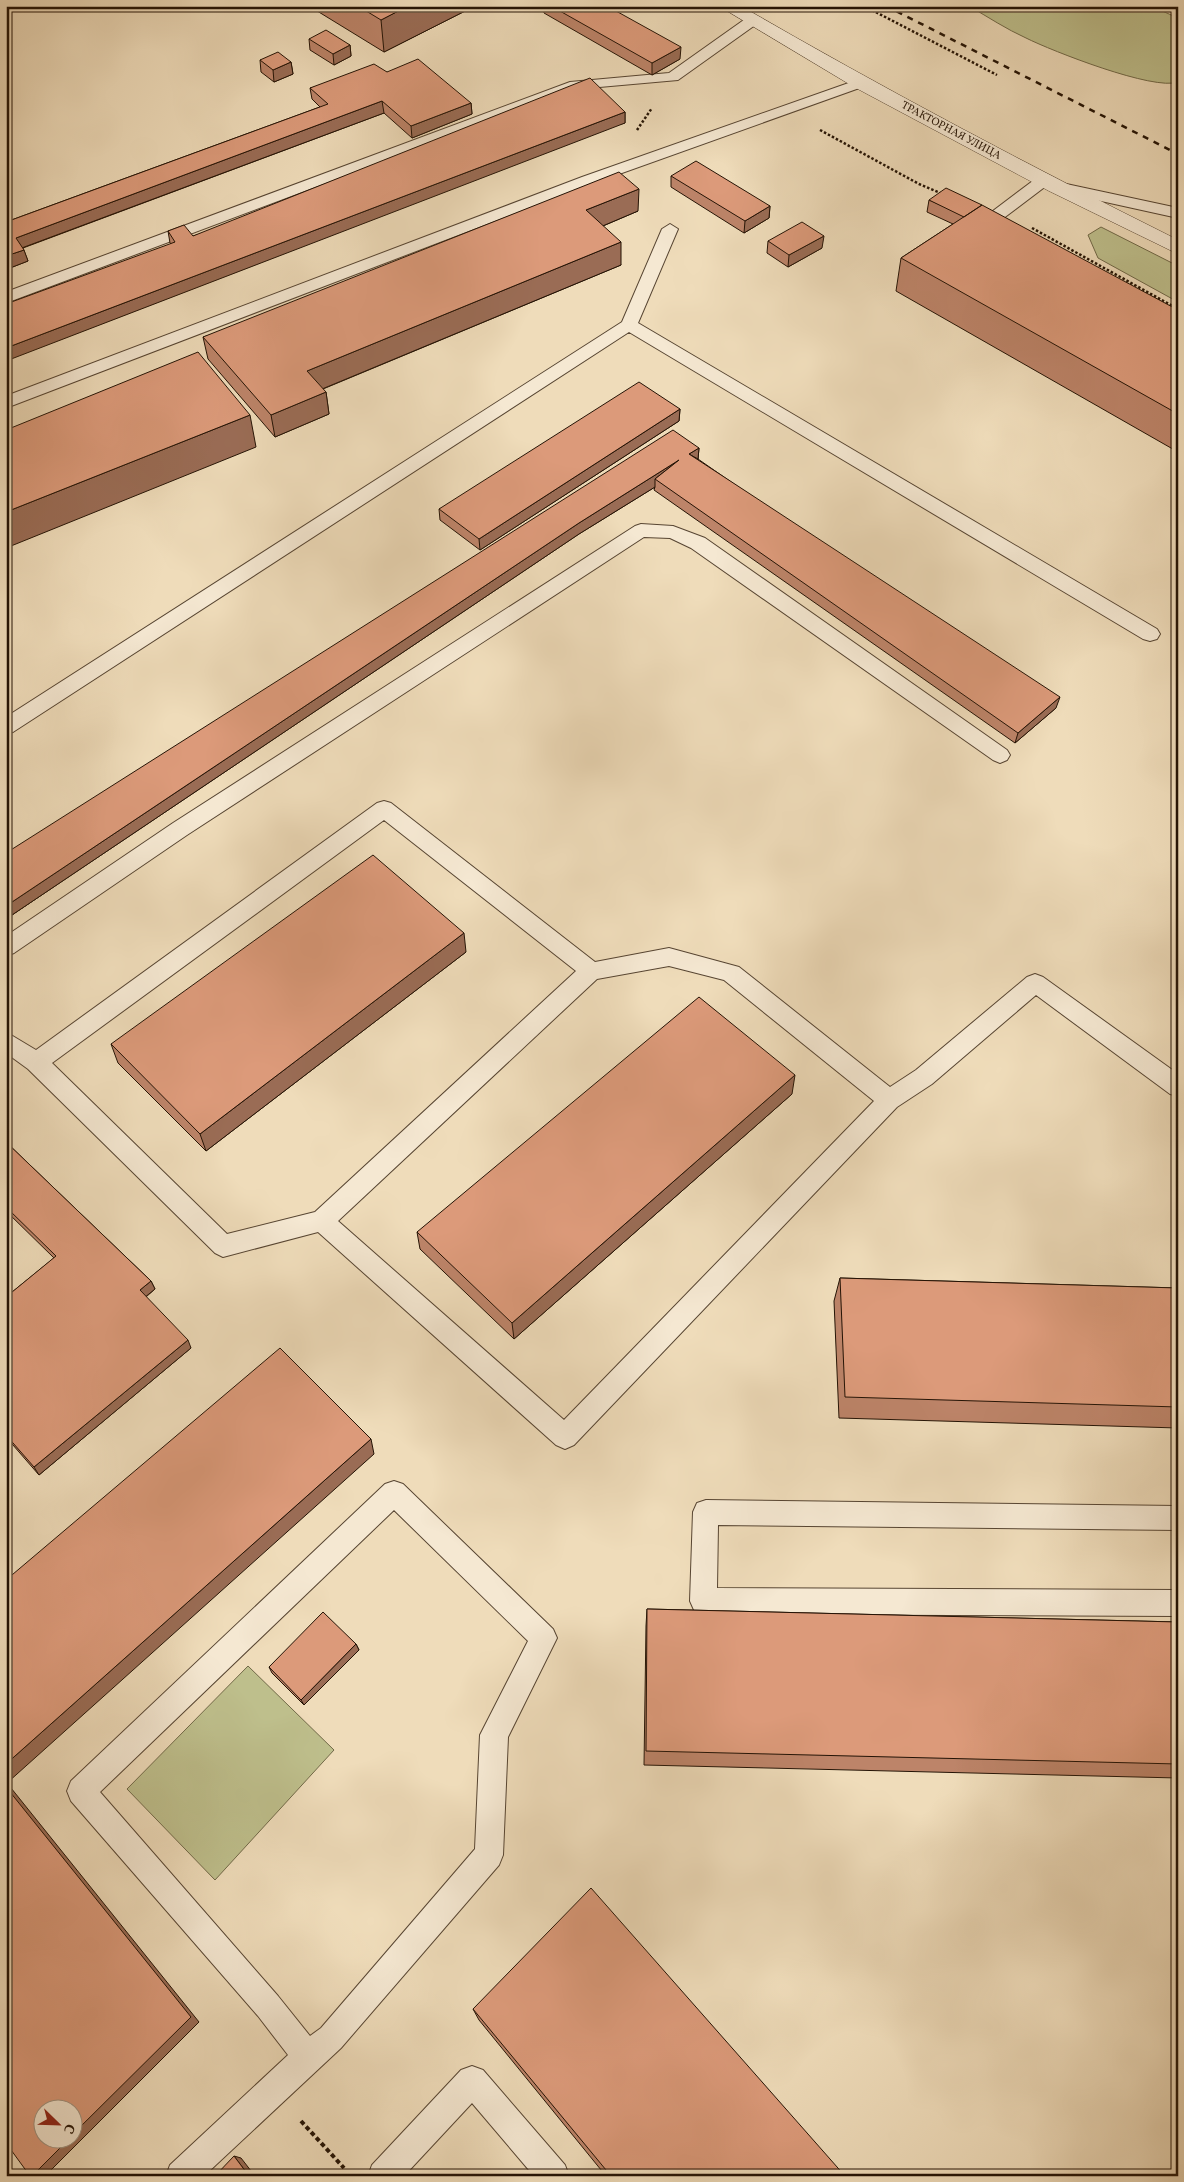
<svg xmlns="http://www.w3.org/2000/svg" width="1184" height="2182" viewBox="0 0 1184 2182" font-family="Vollkorn,serif">
<rect width="100%" height="100%" fill="#efdcba"/>
<filter id="stains"><feTurbulence type="fractalNoise" baseFrequency=".004" numOctaves="4"/><feColorMatrix values="0 0 0 0 .2 0 0 0 0 .09 0 0 0 0 .02 0 0 0 .5 -.17"/></filter>
<radialGradient id="worn" r=".72"><stop offset=".6" stop-color="#630" stop-opacity="0"/><stop offset="1" stop-color="#630" stop-opacity=".3"/></radialGradient>
<path fill="#bebf8c" stroke="#716948" d="M969,6H1151L1178,18V82C1154,91 1052,51 1026,38C1006,29 988,17 969,6Z
M1101,227L1178,266V302L1098,258L1088,235Z
M248,1666L334,1750L215,1880L127,1789Z"/>
<g fill="none" stroke-linecap="round" stroke-linejoin="round">
<g stroke="#574532" stroke-width="2">
<path id="lane" d="M753,16L760,20L758,23L678,80L577,89L6,303V292L570,82L669,73L748,17Z
M860,79L865,80L867,83L865,86L594,183L6,408V396L582,177Z
M1044,175L1050,177L1052,180L1050,183L989,229H977L975,226L977,223L1038,177Z
M1057,182L1178,208V218L1051,190L1049,187L1051,184Z
M670,224L678,229L638,323L1157,629L1160,634L1157,639L1150,641L1143,639L629,332L13,732L6,734V717L622,322L662,229Z
M641,524L673,526L705,538L1007,750L1010,755L1007,760L1000,763L993,760L691,548L670,538L644,537L187,835L14,953L6,956V936L173,823L635,526Z
M384,801L391,803L595,962L669,948L739,967L890,1087L916,1070L1027,977L1035,974L1043,977L1178,1074V1096L1170,1094L1036,995L932,1084L897,1107L574,1445L565,1449L556,1445L318,1232L223,1257L215,1253L28,1069L6,1053V1032L36,1050L377,803ZM384,820L576,971L315,1212L227,1234L52,1063ZM669,966L724,980L874,1101L564,1420L338,1221L597,979Z
M394,1481L403,1484L553,1629L557,1638L508,1737L503,1855L499,1865L341,2048L204,2176H166L170,2165L288,2055L258,2016L71,1801L67,1791L71,1781L385,1484ZM394,1510L528,1641L480,1735L475,1849L321,2028L310,2036L278,1996L100,1792Z
M706,1500L1178,1506V1530L718,1525L717,1588L1178,1590V1616L703,1614L694,1610L690,1601L693,1512L697,1503Z
M472,2066L483,2070L565,2165L569,2176H534L472,2103L404,2176H368L372,2165L461,2070Z"/>
</g>
<g stroke="#574532" stroke-width="1">
<path id="street" d="M719,6H741C884,89 1030,166 1178,240V254L1049,191L854,87Z"/>
</g>
<path stroke="#241305" stroke-width="2.5" stroke-dasharray="2.5 2" stroke-linecap="butt" d="M864,6L997,75
M637,130L652,108
M820,130L919,184L943,194
M1032,228L1178,309"/>
<path stroke="#241305" stroke-width="4" stroke-dasharray="4.5 3" stroke-linecap="butt" d="M301,2121L344,2168"/>
<use href="#lane" fill="#f5e8d2" fill-rule="evenodd"/>
<use href="#street" fill="#f5e8d2" fill-rule="evenodd"/>
<path stroke="#241305" stroke-width="2.5" stroke-dasharray="6 6" stroke-linecap="butt" d="M886,6L1178,154"/>
</g>
<path fill="#bd8469" stroke="#241305" d="M309,6H475L384,52Z
M543,6H607L680,59L652,75L544,13Z
M309,39L350,45L351,56L334,65L310,50Z
M260,60L291,62L293,74L274,82L261,72Z
M387,72L471,103L472,114L412,138L384,113L23,248L28,261L10,268L6,264V222L320,107L312,99L310,88Z
M625,112V123L171,244L170,243L168,231L193,236Z
M671,176L770,206L769,218L744,233L671,187Z
M929,200L1178,310V452L896,291L901,258L953,224L927,212Z
M638,211L603,226L621,265L323,389L326,392L329,414L275,437L208,359L203,337Z
M768,241L822,248L788,267L767,253Z
M680,409L679,421L480,550L440,520L439,509Z
M699,448L698,459L1056,708L1015,743L654,490L655,487L579,534L6,919Z
M466,952L206,1151L118,1063L111,1044Z
M792,1094L514,1339L420,1249L417,1232Z
M6,1142L151,1281L155,1289L146,1297L191,1348L39,1475L6,1437V1297L54,1258L6,1211Z
M840,1278L1178,1288V1428L839,1418L834,1301Z
M647,1609L1178,1622V1778L644,1765L646,1626Z
M356,1644L359,1650L304,1705L272,1673L269,1667Z
M473,2009L845,2176H606L479,2020Z"/>
<path fill="#9a6c55" stroke="#241305" d="M408,6H475L384,52L381,20Z
M350,45L351,56L334,65L333,54Z
M681,47L680,59L652,75V63Z
M291,62L293,74L274,82L273,70Z
M382,101L384,113L19,249L16,238Z
M471,103L472,114L412,138L411,126Z
M625,112V123L6,361V348Z
M639,189L638,211L586,233V210Z
M770,206L769,218L744,233L745,221Z
M824,236L822,248L788,267L789,255Z
M621,242V265L310,394L307,371Z
M24,250L28,261L10,268L6,256Z
M326,392L329,414L275,437L271,415Z
M680,409L679,421L480,550L479,539Z
M250,415L256,447L6,548V512Z
M699,448L698,459L689,454Z
M679,460L655,479V487L579,534L6,919V906L579,523Z
M1060,697L1056,708L1015,743L1018,733Z
M464,933L466,952L206,1151L200,1134Z
M795,1075L792,1094L514,1339L512,1323Z
M151,1281L155,1289L144,1298L140,1290Z
M188,1340L191,1348L39,1475L34,1467Z
M371,1439L374,1454L7,1783L199,2022L45,2176H32L68,2140H72V2135L6,1787V1764Z
M356,1644L359,1650L304,1705L301,1700Z
M234,2156L241,2158L255,2176H249Z"/>
<path fill="#dc9a7a" stroke="#241305" d="M358,6H408L381,20Z
M551,6H607L681,47L652,63Z
M326,30L350,45L333,54L309,39Z
M278,52L291,62L273,70L260,60Z
M418,59L471,103L411,126L382,101L16,238L24,250L6,256V222L328,104L310,88L374,64L387,72Z
M590,78L625,112L6,348V304L175,242L168,231L184,225L193,236Z
M696,161L770,206L745,221L671,176Z
M619,172L639,189L586,210L621,242L307,371L326,392L271,415L203,337Z
M946,188L982,205L964,217L929,200Z
M982,205L1178,310V414L901,258Z
M802,222L824,236L789,255L768,241Z
M198,352L250,415L6,512V430Z
M639,382L680,409L479,539L439,509Z
M673,430L699,448L689,454L1060,697L1018,733L655,479L679,460L579,523L6,906V853Z
M373,855L464,933L200,1134L111,1044Z
M699,997L795,1075L512,1323L417,1232Z
M6,1142L151,1281L140,1290L188,1340L34,1467L6,1435V1297L56,1256L6,1207Z
M840,1278L1178,1288V1407L845,1397Z
M280,1348L371,1439L6,1764V1580Z
M647,1609L1178,1622V1764L646,1751Z
M323,1612L356,1644L301,1700L269,1667Z
M6,1787L191,2017L72,2135V2110H42V2140H68L32,2176H30L6,2143Z
M591,1888L845,2176H611L473,2009Z
M234,2156L249,2176H215Z"/>
<g text-anchor="middle" dominant-baseline="central" stroke-width="4" stroke-linejoin="round" paint-order="stroke">
<g font-size="11" fill="#241305" stroke="#f5e8d2">
<text transform="translate(951 131) rotate(28)">ТРАКТОРНАЯ УЛИЦА</text>
</g>
</g>
<rect width="1184" height="2182" fill="none" stroke="#efdcba" stroke-width="25"/>
<rect x="8" y="8" width="1169" height="2167" fill="none" stroke="#241305" stroke-width="2.5"/>
<rect x="12" y="12" width="1159" height="2157" fill="none" stroke="#241305"/>
<g transform="translate(58 2124) rotate(113)"><circle r="24" fill="#f5e8d2" stroke="#a19380"/>
<path d="M0-4L9 19L0 12L-9 19Z" fill="#8f2418"/>
<text y="-8" font-size="14" font-weight="bold" text-anchor="middle" fill="#241305">С</text>
</g>
<rect width="100%" height="100%" filter="url(#stains)"/>
<rect width="100%" height="100%" fill="url(#worn)"/>
</svg>
